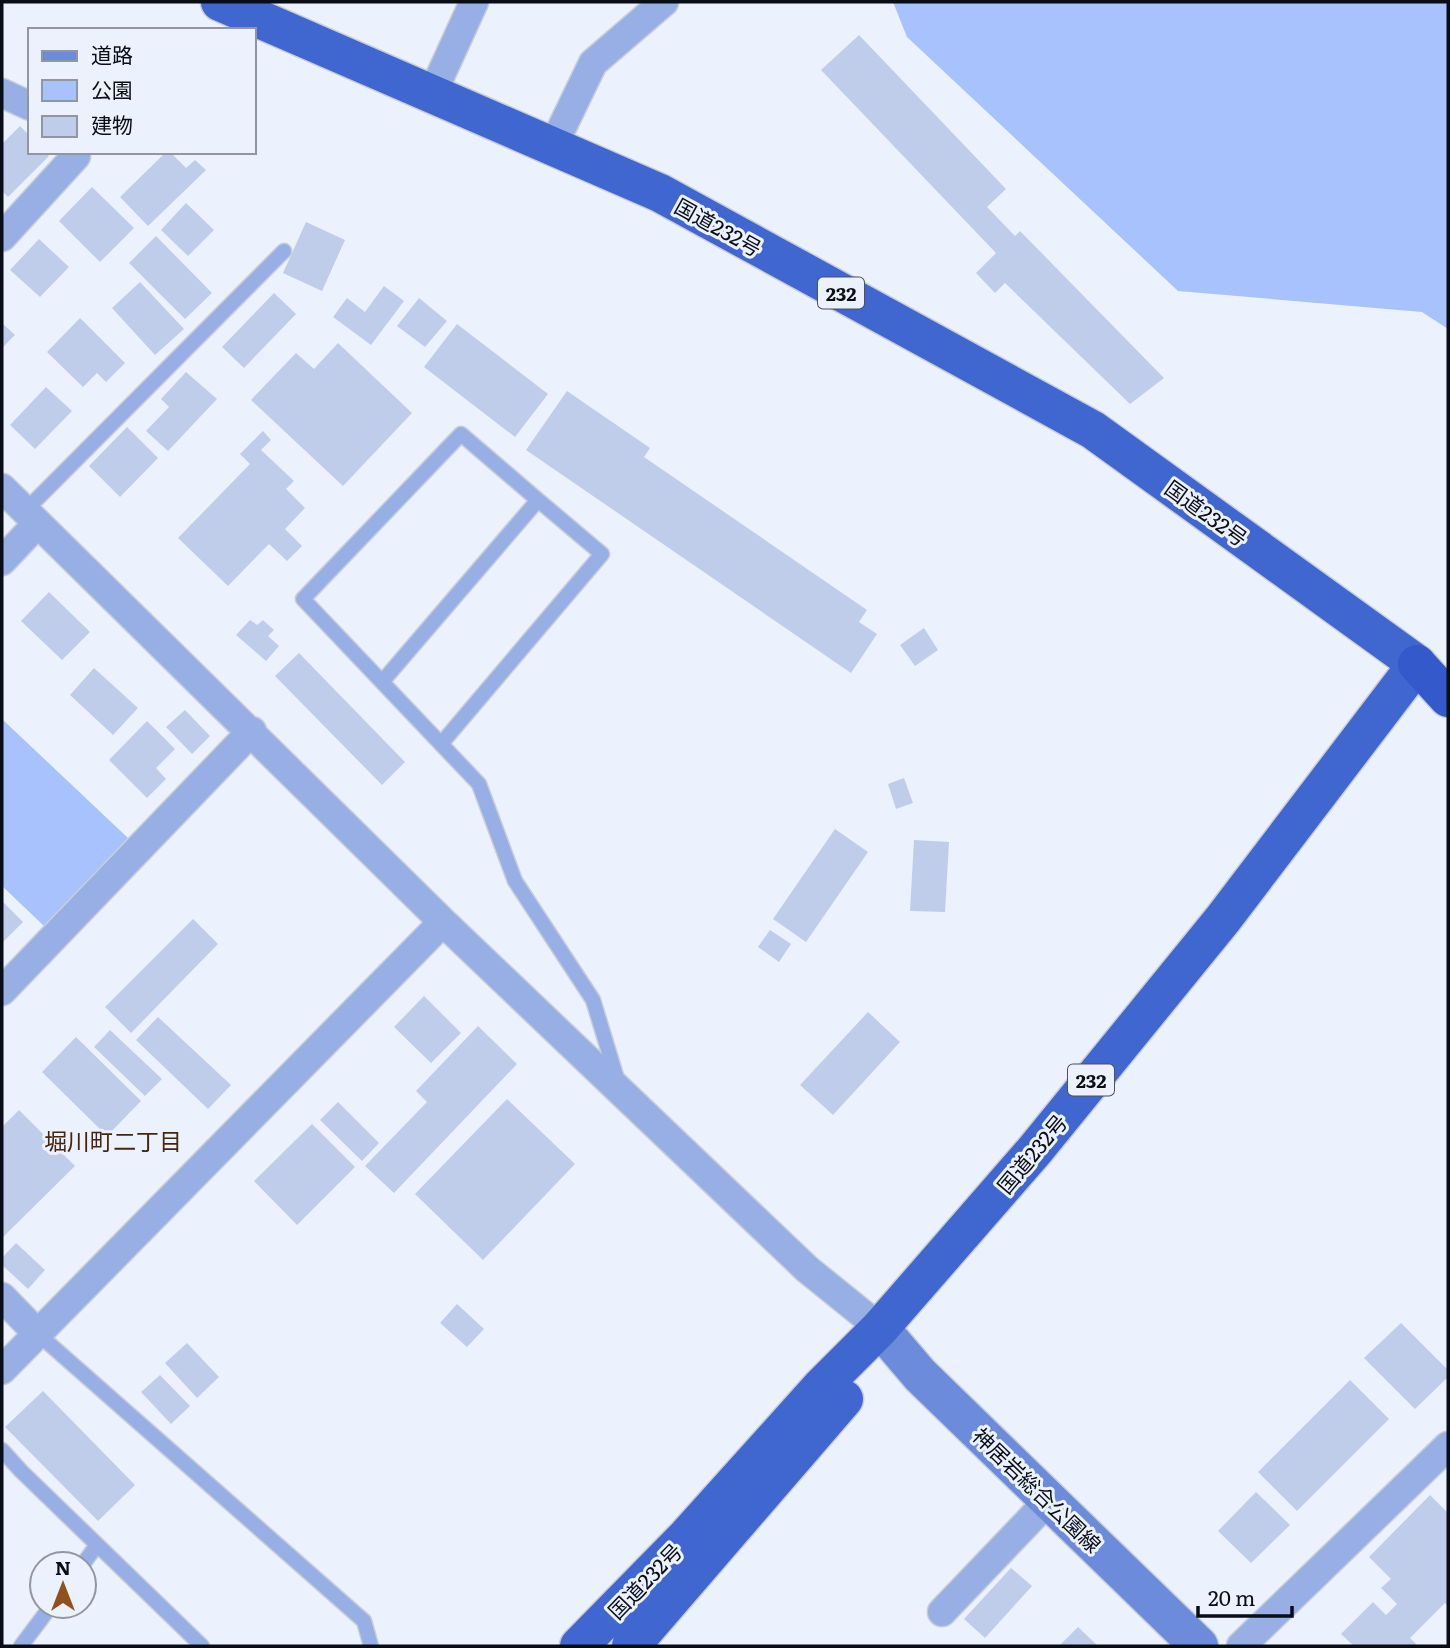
<svg xmlns="http://www.w3.org/2000/svg" width="1450" height="1648" viewBox="0 0 1450 1648" font-family="Literata,'Noto Sans JP',serif">
<rect width="100%" height="100%" fill="#ecf1fe"/>
<path fill="#a8c2fd" d="M893,2H1448V329L1422,312L1178,291L907,37Z
M2,719L128,838L44,926L2,886Z"/>
<path fill="#bfccea" d="M859,35L1006,189L987,207L1015,236L1020,231L1164,378L1130,404L1005,283L995,293L976,273L996,253L821,70Z
M20,126L30,136V152H46L49,156L8,197L2,191V144Z
M166,152H170L186,168L195,160L206,170L148,226L120,197Z
M92,187L134,228L100,262L59,221Z
M186,203L214,230L188,256L161,230Z
M306,222L345,240L322,291L283,273Z
M156,236L212,293L185,319L129,263Z
M39,239L69,267L40,297L10,270Z
M140,282L184,329L155,355L112,308Z
M384,286L404,301L371,345L333,317L347,298L365,312Z
M274,293L296,314L244,368L222,347Z
M419,298L447,321L425,347L397,326Z
M80,318L125,363L106,382L97,373L83,387L47,352Z
M2,323L15,335L2,348Z
M457,324L548,394L515,437L424,367Z
M338,343L412,413L343,486L251,400L296,353L314,369Z
M186,372L217,399L168,451L146,431L169,407L161,399Z
M46,387L72,411L35,449L10,425Z
M567,391L650,448L644,457L867,610L859,622L877,634L851,673L526,450Z
M127,427L158,458L120,497L89,466Z
M263,431L271,440L261,450L294,481L286,489L305,508L285,529L302,546L287,561L269,544L228,586L178,538L250,464L240,454Z
M49,592L90,632L62,660L21,621Z
M250,620L257,625L263,620L274,630L268,636L279,646L266,661L236,635Z
M924,628L938,650L915,666L900,645Z
M299,653L405,762L382,785L275,676Z
M94,668L138,708L113,735L70,695Z
M185,710L210,736L192,754L166,727Z
M147,721L175,749L156,768L166,779L147,798L109,760Z
M904,778L913,803L896,809L888,784Z
M835,829L868,852L806,942L773,919Z
M914,840L949,842L945,912L910,911Z
M2,901L23,922L2,943Z
M193,919L218,944L131,1033L105,1007Z
M770,930L791,944L779,962L758,947Z
M424,996L461,1033L431,1063L394,1027Z
M868,1012L900,1042L833,1115L800,1085Z
M158,1017L231,1085L208,1109L136,1040Z
M478,1026L517,1064L394,1193L365,1166L427,1102L416,1091Z
M110,1030L162,1079L145,1096L94,1047Z
M76,1037L141,1101L107,1136L42,1072Z
M507,1099L575,1164L483,1260L415,1194Z
M338,1102L379,1143L362,1161L320,1120Z
M19,1110L75,1166L2,1238V1127Z
M312,1124L355,1167L297,1225L254,1181Z
M16,1243L45,1270L28,1289L2,1265V1258Z
M457,1304L484,1329L467,1347L440,1323Z
M1401,1323L1448,1370V1377L1415,1409L1364,1358Z
M187,1343L219,1377L197,1398L165,1363Z
M160,1375L190,1406L171,1424L141,1392Z
M1350,1380L1389,1419L1297,1511L1258,1472Z
M43,1391L135,1485L98,1521L5,1427Z
M1256,1492L1290,1525L1251,1563L1218,1531Z
M1430,1495L1448,1513V1606L1445,1603L1410,1638L1418,1646H1354L1341,1634L1373,1602L1386,1615L1397,1604L1381,1588L1391,1579L1369,1557Z
M1011,1568L1032,1586L985,1638L964,1619Z
M1078,1627L1098,1646H1059Z"/>
<g fill="none" stroke-linecap="round" stroke-linejoin="round">
<g stroke="#c8cdd9" stroke-width="17">
<path id="service" d="M25,511L284,251
M382,682L538,500L461,434L303,599L479,784L515,881L593,1000L618,1082
M441,744L602,554L538,500
M37,1333L364,1621L371,1646
M2,1450L21,1471L202,1646
M83,1564L97,1545
M21,1646L51,1606"/>
</g>
<g stroke="#c8cdd9" stroke-width="31">
<path id="minor" d="M2,93L30,106
M432,94L474,2
M553,146L593,63L664,2
M2,237L76,156V152
M2,488L443,922L807,1269L880,1328
M2,561L37,524
M2,991L252,731
M2,1297L37,1333
M2,1370L443,922
M942,1612L1049,1500
M1241,1646L1448,1446"/>
</g>
<g stroke="#c8cdd9" stroke-width="41">
<path id="secondary" d="M880,1328L920,1375L1199,1646"/>
</g>
<g stroke="#c8cdd9" stroke-width="41">
<path id="trunk" d="M220,2L660,193L1093,430L1417,664L1223,919L1035,1150L880,1328L821,1387L687,1536L579,1646
M631,1646L844,1399"/>
</g>
<g stroke="#c8cdd9" stroke-width="41">
<path id="motorway" d="M1417,664L1448,698"/>
</g>
<use href="#service" stroke="#97afe4" stroke-width="14"/>
<use href="#minor" stroke="#97afe4" stroke-width="28"/>
<use href="#secondary" stroke="#6c8cdb" stroke-width="38"/>
<use href="#trunk" stroke="#4066cf" stroke-width="38"/>
<use href="#motorway" stroke="#3359cb" stroke-width="38"/>
</g>
<g text-anchor="middle" dominant-baseline="central" stroke-width="6" stroke-linejoin="round" paint-order="stroke">
<g fill="#ecf1fe" stroke="#4d515c" stroke-width="2">
<rect x="818" y="277.5" width="46" height="31" rx="5"/>
<rect x="1068" y="1064.5" width="46" height="31" rx="5"/>
</g>
<g font-size="19" font-weight="bold" fill="#090d16">
<text x="841" y="293">232</text>
<text x="1091" y="1080">232</text>
</g>
<g font-size="21" fill="#090d16" stroke="#ecf1fe">
<text transform="translate(719 226) rotate(29)">国道232号</text>
<text transform="translate(1207 512) rotate(36)">国道232号</text>
<text transform="translate(1031 1153) rotate(-50)">国道232号</text>
<text transform="translate(1038 1489) rotate(44)">神居岩総合公園線</text>
<text transform="translate(644 1580) rotate(-46)">国道232号</text>
</g>
<g font-size="23" fill="#45260d" stroke="#ecf1fe">
<text x="113" y="1140">堀川町二丁目</text>
</g>
</g>
<rect width="1450" height="1648" fill="none" stroke="#090d16" stroke-width="7"/>
<rect x="28" y="28" width="228" height="126" fill="#ecf1fe" stroke="#9196a1" stroke-width="2"/>
<rect x="42" y="51" width="35" height="10" fill="#6c8cdb" stroke="#9196a1" stroke-width="2"/>
<text x="91" y="63" font-size="21" fill="#090d16">道路</text>
<rect x="42" y="80" width="35" height="21" fill="#a8c2fd" stroke="#9196a1" stroke-width="2"/>
<text x="91" y="98" font-size="21" fill="#090d16">公園</text>
<rect x="42" y="116" width="35" height="21" fill="#bfccea" stroke="#9196a1" stroke-width="2"/>
<text x="91" y="133" font-size="21" fill="#090d16">建物</text>
<g transform="translate(63 1585)"><circle r="33" fill="#ecf1fe" stroke="#9196a1" stroke-width="2"/>
<path d="M0-5L12 26L0 18L-12 26Z" fill="#91511b"/>
<text y="-10" font-size="19" font-weight="bold" text-anchor="middle" fill="#090d16">N</text>
</g>
<path d="M1198 1606v10h94v-10" fill="none" stroke="#090d16" stroke-width="3.5"/>
<text x="1208" y="1606" font-size="21" fill="#090d16" stroke="#ecf1fe" stroke-width="5" paint-order="stroke">20 m</text>
</svg>
